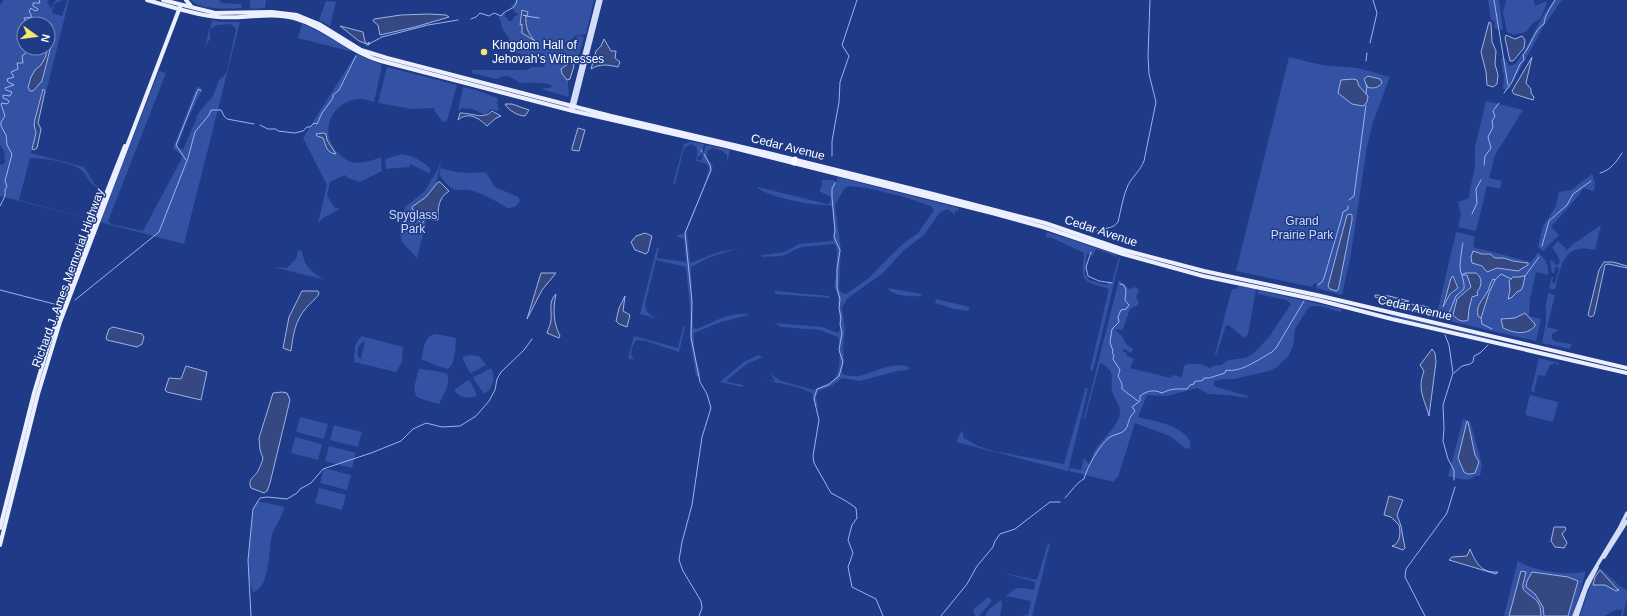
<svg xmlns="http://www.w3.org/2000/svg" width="1627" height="616" viewBox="0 0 1627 616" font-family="Arial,sans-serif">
<rect width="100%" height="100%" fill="#1f3a86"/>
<path fill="#3352a3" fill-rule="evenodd" d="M4,0H49L47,1L51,9L53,4L56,0H63L54,4L52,13L62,16L67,2L66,0H69L38,124L45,91L42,90L35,119L34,125L36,133L31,153L84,167L95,185L102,189L90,219L0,196V164L2,165L5,162L4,151L0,145V5ZM24,24H48V47L51,37L53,38L43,79L34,90L28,85C32,73 32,75 40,66C44,61 46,54 48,48H24ZM30,158C42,158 73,162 81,170C89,177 90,186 101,190L93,212L87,218L19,200Z
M191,0H219L221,3L241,4L242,8C230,9 199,10 191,0Z
M250,0H266L265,8L250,9Z
M516,0H594L586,34L575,36L572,39L553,49L541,46C548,52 552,50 561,47C563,46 568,47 570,45C575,40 576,33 584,37L577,62C574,65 568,80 568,84C568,89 570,90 568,97L541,89L552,87L551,85C541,82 531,83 521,83C517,82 512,77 507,76C503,76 500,77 497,79L472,73V70H527L532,67H543C547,63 545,58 543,53C536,56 516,56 510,49L509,38L503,30L499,17L503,12L506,13L505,16L509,21H512L514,16H517V13H515L511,6Z
M1488,0H1499L1503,30L1494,28L1495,23L1491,19Z
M1506,0H1534L1535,6L1546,1L1547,4L1540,19L1533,23L1526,32L1514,35L1507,32L1503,12Z
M1554,0H1562L1545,24L1509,89L1505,90L1503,88L1504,77L1501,58H1504L1510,66L1515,64C1531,44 1538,19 1554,0Z
M326,1L336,2L330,26L319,20Z
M282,18C309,23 330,38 353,52L298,38L302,23Z
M212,20L220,22H240L184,244L100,222L159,71L166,73L108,221L111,224L143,231L181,160L182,156L173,148L197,86L202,88V90L187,121L178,145V147L183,150L187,140L196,120L197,115L213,96L219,80L224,76L227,71L236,29L231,24L217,25L210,29V39L205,47Z
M356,54L382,65L374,102C369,101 363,98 359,99C331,101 318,133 338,153C341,156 346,160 351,162C361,164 371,161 381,157L382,171L360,182L348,178L345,175L330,182L327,196L335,208L340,209L323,218L318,223L327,185L303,138Z
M1289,57L1322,65L1358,68L1390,77L1373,122L1367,146L1351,254L1342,295L1316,288L1317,284L1314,283L1312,287L1236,271Z
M387,67L457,85L447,121L443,122L434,110L435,108L412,109L378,103Z
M463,87L476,90L498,98L497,103L499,109L498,111L491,109L485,115L473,109L462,108L458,111Z
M1486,101L1523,110L1495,155L1489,178L1502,181L1500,189L1487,186L1476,231L1458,227L1461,214L1458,202L1469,198L1470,189L1475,167V147Z
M690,142L704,144L701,156H698L697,159L701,161L706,145L730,150L727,162V155L722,151L713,148L707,151V157L713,167L687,231L690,263L719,252L738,248L708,258L691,267L693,326L694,328L697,329C714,322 728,312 748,314V315L718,323L694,333V349L701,377L696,376L690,340V308L686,267L656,260L645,305C646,314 652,316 659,319L640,314L657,247L659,248L657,258L686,262L684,239L677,237L678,235L684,234L704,186L709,168L707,164L696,161C697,154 700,147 691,144L684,148L675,184L673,183L684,144Z
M402,154C413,156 423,161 431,169L429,173L410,164L409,167L386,169L385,159Z
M442,159L417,258L402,242L400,232V224L405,207L424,192L438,169Z
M441,168L456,172L469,173L486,172L495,187L518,197L520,201L515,207L507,208C497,201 485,195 473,191C468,189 463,190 458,190C450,190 443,180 439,174Z
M1592,174L1595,182L1594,191L1583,188L1579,195L1551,227L1559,235L1543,251L1538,247L1543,226L1556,206L1559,192L1571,190Z
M838,177L959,208L958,211H955L954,216L953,213L948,209L940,212L924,235L904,250L883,273L848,298L842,307L845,330L843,347L844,358L842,372L844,375C849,375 855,377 860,376C874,372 896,360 910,368L907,370L897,371L860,381L842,378L833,385L819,391L816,397L819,407L815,406L812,393L797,387L766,380L775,381L771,374L781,381L814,390C819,386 826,385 832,381C842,374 840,349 838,337L820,330L781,327L774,323L822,327L838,333L840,330L838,297L834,285L836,277L837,254L836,246L833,244L801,247L782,256L762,257V255L785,252L799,244L833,241L834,228L832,208L830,205C812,206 773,198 757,188L758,187L762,188L827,204L830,203L831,197L819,191L822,185V180H833L836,182ZM848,186L866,188L901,196L931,206L934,210L918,233L904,243L890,256L869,278L846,294L841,292L839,289L841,250L835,205L844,189Z
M1601,225L1595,250C1563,242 1561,266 1555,290L1549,288L1552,276L1553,277L1552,283H1555L1559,268L1555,266L1554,273H1552L1550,260L1553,261L1556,265L1559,264L1560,261L1555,251L1552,248L1558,241L1567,250L1573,244Z
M1047,232L1115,254L1118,257L1096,249L1093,256L1087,253L1085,274L1089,280L1107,285L1108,281L1112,282L1119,257L1120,258L1093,371L1090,370L1109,289C1082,280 1081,284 1084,253L1052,238L1046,237Z
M1456,232L1475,236L1473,247L1531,262L1538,252C1545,258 1549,265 1548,275L1536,272L1530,299L1529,316L1541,319L1536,341L1436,318ZM1476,252L1482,254L1488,253L1495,258H1504L1513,261H1524L1527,266L1515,271L1497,268L1486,271L1482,267L1472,263ZM1465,273H1473L1478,274L1480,278L1477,294L1472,297L1469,309L1468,318L1464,321L1456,319C1450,303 1463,297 1471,287L1468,276L1464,275ZM1454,276L1458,286L1457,289L1450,294L1444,307L1442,306L1451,278ZM1513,277H1520L1525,279L1521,289L1517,292L1511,298L1509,292L1510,290L1509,281ZM1524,313L1535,326C1526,336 1514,333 1503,328V318H1515Z
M298,250L302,251C304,266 312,274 326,280L273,267L287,268L296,259Z
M1119,280L1129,289L1135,287L1139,290L1136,298L1139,302L1138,305L1130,309L1123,329L1122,330L1115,329L1124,339L1126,344L1133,349L1131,353L1125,349L1122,351L1127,353L1126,355L1134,359L1130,368L1171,378L1172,375L1182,377L1184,366L1187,364H1201L1210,368L1213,366L1221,365L1229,360L1245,358L1254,353L1269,337L1291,304L1286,300L1258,294V290L1341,309L1342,311L1340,312L1320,306H1312L1308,308L1295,329L1293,346L1289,355L1277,367L1269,371L1234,379H1222L1214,381V385L1216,387L1248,396L1247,398L1229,395L1209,394L1197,388L1167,396L1147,395L1138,417C1156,422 1180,424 1190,441V448L1186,449L1170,436L1135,423L1118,477L1115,479L1114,482L1069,471L1070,468L1081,470L1084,458L1090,465C1092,459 1093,452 1097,447C1104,437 1120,425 1120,411C1120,404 1113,398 1112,391C1110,375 1117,372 1100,363L1085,419L1084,418Z
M1238,286L1256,289L1248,335L1244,338L1230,326L1226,325L1216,356L1215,354L1231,292L1233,289H1237Z
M888,288L922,294L921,296C912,297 891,296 888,288Z
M775,291L829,296L830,298L775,294Z
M1548,293L1555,295L1547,327L1559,330L1552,334V339L1555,341L1572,344L1570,349L1542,343L1546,322V305Z
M936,299L969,307V311L954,309L935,303Z
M1389,314L1493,339V340L1390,316Z
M683,327H685L679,352L646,341L637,340C632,344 629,355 634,360L628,358L634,336L678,348Z
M437,334L456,338C455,347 456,363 448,369L437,366L421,359C424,349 424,334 437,334Z
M361,336L403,347L402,362L396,372L354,362L355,346ZM365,341L361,359L391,367L392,365V367L360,359C355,353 358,344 365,341Z
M470,355L479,356L486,365L471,373H470L462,357Z
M758,355L762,357L761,358L748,363L727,380L728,382L743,385V387L720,382L744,362Z
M1539,358L1559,363L1558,365L1555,363L1550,365L1545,376L1538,375L1534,392L1531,391Z
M491,368C496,378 494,388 484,394L473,378L474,377Z
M419,369L436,371L447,374C451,383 443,396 439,404L421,399L416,396L414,387Z
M468,380L470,381L477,395C468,400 460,398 454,390Z
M1071,385L1088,389L1068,471L956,442L962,430L964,438L978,446L993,451L1064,464L1085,390L1084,388Z
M1530,395L1558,402L1553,422L1525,415Z
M300,417L328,424L324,439L296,432Z
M1463,419L1470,421L1482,465L1480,476H1475C1468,483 1458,478 1448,476ZM1467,421L1468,422L1475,455L1478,459L1464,472L1458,458Z
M334,425L362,432L358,447L330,440Z
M295,437L322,444L318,460L291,453Z
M329,446L356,453L352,468L325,461Z
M324,468L351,475L347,490L320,483Z
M319,488L346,495L342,510L315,503Z
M257,501L281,506L284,507V509C282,518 275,525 272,535C268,549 271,588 253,592L249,580L248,560L253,509Z
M1048,543L1050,544L1032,616H1019L1028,615L1031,601L1006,596C1017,586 1019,587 1033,590L1035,588V582L1000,572L1037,580Z
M1518,560C1524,570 1574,577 1585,571V574L1573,616H1504Z
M1600,568L1620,586L1627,590V599L1623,616H1621L1622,610C1612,609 1612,613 1604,616C1600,616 1585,616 1580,616L1589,589ZM1599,570L1602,571L1617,589H1619L1616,591L1605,585H1593V582Z
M988,597L992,601L979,616H975L973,610C978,605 983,602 988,597Z
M1001,600L1002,605L1000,616H985L989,609Z"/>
<path fill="#354881" stroke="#9cb3eb" d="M522,10L528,12L527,16L523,15L526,16C525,26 528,34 535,41L522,33V24L520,25Z
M429,14L446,15L449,17L415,27L380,35L378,25L373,21L374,19L401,15Z
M1489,22L1491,23L1492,42L1496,51L1495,64L1498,75L1497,84L1493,87L1487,85L1486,72L1481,52Z
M340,26L363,32L365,42L368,44L369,42V45L359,41Z
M1506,35L1515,39L1522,36L1525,40L1524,48L1513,61H1510L1505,38Z
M51,37L53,38L42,81L33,91H30L28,87L31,77L35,70L41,65L45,58Z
M604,39L611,51H616L615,58L620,62L618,67C608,65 601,63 591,69L596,51L601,46Z
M1532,57L1526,83L1531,89V93L1534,97L1533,100L1514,94L1512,91Z
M569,63H572L574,66L570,79L567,80L562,74L561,69Z
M1368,76L1380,79L1382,83C1378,88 1373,89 1367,87L1364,79Z
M1353,79L1357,80L1359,86L1368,96L1367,102L1363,106L1352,104L1338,93L1341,80Z
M43,89L45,91L38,123L41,129L37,148L34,150L32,149L36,133L34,125L35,119Z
M505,104H512L529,110L525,116C518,116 508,110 505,104Z
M492,111L501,116L496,118L487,126C479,118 468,111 458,120L460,113C472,113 484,120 492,111Z
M578,128L585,130L579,151L572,150V148Z
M323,133L326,134L327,140L336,154C326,153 326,145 323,138L317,136L316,134Z
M438,182H440L449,191C438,198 438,208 438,220L425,219L422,224L416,218L412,207L426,197Z
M1350,214L1352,215V220L1339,286L1338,290L1336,291L1330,289L1328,286L1347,215Z
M645,233L652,236L648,252L646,254L635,250L631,242L636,236Z
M1473,251L1482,254H1490L1495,258H1504L1513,261L1528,263V265L1518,271L1497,268L1487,272L1482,266L1472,263L1471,257Z
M1604,262H1613L1627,266V268L1608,264L1605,265L1595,311L1594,315L1591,317L1588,315L1599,270Z
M541,273H556L542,290L527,319Z
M1465,273H1476C1483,278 1482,286 1477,292L1478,295L1472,297L1469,309L1468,320C1461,323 1457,319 1453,315L1457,299L1471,287L1467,275H1462Z
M1453,276L1458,288L1450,294L1443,307L1451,278Z
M1523,276H1525L1523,286L1521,290L1517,292L1511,298L1508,299L1510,290L1509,281L1513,277H1520Z
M1493,279L1495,280L1489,293L1481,318L1478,316C1476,306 1481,302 1486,294C1490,289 1489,284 1493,279Z
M302,291H318L319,294C316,299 310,303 306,308C295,321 293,335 291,351L283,348L289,317Z
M556,294C553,309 553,322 560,336L559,338L547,333C548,329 551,324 551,320C552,310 548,302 556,294Z
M1375,295L1389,296L1409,301L1402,302L1398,305L1375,297Z
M625,296L623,311L630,315L627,327L619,324L616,321L619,308Z
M1403,303C1412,305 1421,304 1430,308L1431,314L1429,315L1403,308L1401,305Z
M1525,313L1535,324V326C1526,336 1514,333 1503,328L1501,319L1515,318Z
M113,327L142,334L144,337L142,344L137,347L107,340L106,338L109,329Z
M1432,349L1435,353L1436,362L1429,416C1424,398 1417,389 1424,371L1420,365Z
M186,366L207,372L201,400L167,392L165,390L169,378L181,379Z
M282,392L287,393L290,400L270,483L267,491L264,493L251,488C247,479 254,478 258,471C260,467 262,462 263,458L260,450L259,438L273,393Z
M1467,421L1468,422L1475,455L1479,462L1475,473C1471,474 1467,475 1464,472L1458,458Z
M1389,496L1403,500L1397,515L1401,526L1405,548L1403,550L1392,546C1400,544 1401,533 1399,525L1391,517L1384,515Z
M1554,527H1565L1566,529L1562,534L1567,543L1564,548L1555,547L1551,541Z
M1470,549C1476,563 1481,573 1498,572L1496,574L1449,560L1452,557L1467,556Z
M1600,570L1617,589L1619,590L1616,591L1605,585H1593L1595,577Z
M1521,571L1526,572L1523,584V589C1532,599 1541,598 1541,616H1509Z
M1532,572L1568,577L1578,581L1568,616H1544L1543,607L1535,594L1526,587L1527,581Z"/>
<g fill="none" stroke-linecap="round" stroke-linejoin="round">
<path stroke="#9cb3eb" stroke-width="1" d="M1494,0L1508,85
M526,16L539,18
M471,19L476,17L480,13L489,16L494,13L501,16C506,8 516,11 517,0
M29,24L25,21L24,18L32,17L29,11L31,8L35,11L38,10V9L33,6V3H40L39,0
M24,27L23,28L24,30
M24,37V40
M1370,43L1377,13L1373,0
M367,45L382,37L428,25L458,20
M1366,61L1367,53
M1504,93L1512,82L1520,64L1524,60L1523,55C1531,46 1535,28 1544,24C1545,14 1550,9 1555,0
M1366,94L1367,85
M260,125L268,129H276L278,131L295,133L303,131L307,127H310L314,123L317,124L322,113L333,98V95L339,90L356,56
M701,150L702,152
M832,156V141L839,102L840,82L849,56L842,45L857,0
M186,160L176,145L197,92L199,89L201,91
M1484,165L1485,156L1491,148L1488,137L1493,127L1492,121L1495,116L1493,111L1499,103
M1600,173C1610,171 1617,161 1622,153
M835,183L832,189V197L835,231L834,237L840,250L837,269V288L840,299L839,308L841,318L840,324L842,333L839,350L843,362L839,376L828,385L817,389L814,399L819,420L813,456L814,463L831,493L846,501L856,508L857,518L852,525L848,540L853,553L848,567L852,587L876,599L883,616
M1349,200L1354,196L1366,105
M0,206L5,196V190L7,186L5,181L12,154L7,145L6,135L1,126V122L5,116L1,104L2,103L7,104L9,102L8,100L3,98V95L10,96L12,92L6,90L5,88L14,85L8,82L7,79L14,77L11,72L18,69L17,63H23L22,56L27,52L25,48
M1472,214L1477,203L1476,189L1481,180
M1097,231C1104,227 1112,230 1118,222C1121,210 1123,196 1128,185C1133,176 1140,171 1144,161L1156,102L1149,74L1148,56L1150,0
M1542,246L1549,221L1567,205L1573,194L1591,181
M1091,252L1086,267L1088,276L1099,281L1112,283
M1525,276L1539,257
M1495,280L1501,274L1511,279
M1120,284L1124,285L1126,290L1125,300L1129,305L1126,309L1121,310L1118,317L1119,322L1112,329L1110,342L1113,351L1112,353L1114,355L1113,359L1120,370L1118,376L1122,384V389L1138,401
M1318,285L1322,282L1324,278L1341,220L1343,212L1348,209V206
M0,290L58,305
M75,300L159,232L188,158L195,132L209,115L211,110H221L224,116L227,119L254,124
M1447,318L1456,296L1464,289C1465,280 1460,274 1460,266C1460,263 1462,246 1463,243
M1481,318L1482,324L1492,329
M1445,335L1449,345L1453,373L1443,405L1444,428L1443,441L1448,459L1454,470V480
M1454,373L1462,366L1470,364L1473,362L1474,356L1480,353L1488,345
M1065,498C1071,492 1077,482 1084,479C1087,467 1100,444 1110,437C1115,434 1121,434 1125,430C1129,425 1128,420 1131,416C1132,414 1134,413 1135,411L1132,407L1140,401V396C1147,391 1153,389 1162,393C1172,388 1177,389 1187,389L1190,385L1194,384V382C1197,380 1200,382 1203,380L1204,378H1209L1225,373L1226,370C1241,373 1259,359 1272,352L1276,348L1304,301
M251,616L248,560L253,509L260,498L267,497L287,499L297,493L300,489L311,483L323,469L371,453L401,441L413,429L426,423L442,427L460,426L476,416L489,401L495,390L497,379L501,372L524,350L532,339
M699,616L702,608L701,601L683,571L679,560L682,542L692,505L702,437L711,408L707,394L700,382L691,337L692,301L685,233L711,170L710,165L704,154
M941,616L967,584L977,566L993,547L995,541L1000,534L1015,529L1050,502H1060
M1425,616L1405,577L1406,569L1447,513L1455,487"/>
<path stroke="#d4ddf8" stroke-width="3.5" d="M570,110L598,0
M573,111L601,0
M1604,557L1627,521
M1574,616L1587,582L1619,529L1627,513
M1577,616L1586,589L1597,567"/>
<path stroke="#ecf0fe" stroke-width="4" d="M147,0C170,6 194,15 218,17C243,19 269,12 294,18C326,27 349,52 381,61L573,111L726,146L992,213L1043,227L1123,254L1203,276L1318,300L1392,319L1627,373
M163,0L215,13L272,12L297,15L319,24L361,50L387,58L611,116L764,152L933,194L1045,223L1124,250L1204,271L1321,296L1627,368
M186,0L191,6
M0,528L34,393L49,343L64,300L125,146
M0,545L38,394L60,322L180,7"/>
<path stroke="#fff" stroke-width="5" d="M794,163L795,159"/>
</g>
<circle fill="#f8e869" stroke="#1f3a86" stroke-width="1.5" cx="484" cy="52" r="4"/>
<g text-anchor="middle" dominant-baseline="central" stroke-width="3" stroke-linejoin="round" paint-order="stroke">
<g font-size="12" fill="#fff" stroke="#1f3a86" text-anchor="start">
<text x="492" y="45">Kingdom Hall of<tspan x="492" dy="14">Jehovah's Witnesses</tspan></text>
</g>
<g font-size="12" fill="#fff" stroke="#1f3a86">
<text transform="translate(788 147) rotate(14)">Cedar Avenue</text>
<text transform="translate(1101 231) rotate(18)">Cedar Avenue</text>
<text transform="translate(68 278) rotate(-70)">Richard J. Ames Memorial Highway</text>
<text transform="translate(1415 308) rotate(13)">Cedar Avenue</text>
</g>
<g font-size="12" fill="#cdd9f7" stroke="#1f3a86">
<text x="413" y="215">Spyglass<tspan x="413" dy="14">Park</tspan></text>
<text x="1302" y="221">Grand<tspan x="1302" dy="14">Prairie Park</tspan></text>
</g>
</g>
<g transform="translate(36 36) rotate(104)"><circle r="19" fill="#1f3a86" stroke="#7989b6"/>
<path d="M0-3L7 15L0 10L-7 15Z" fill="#f8e869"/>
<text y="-6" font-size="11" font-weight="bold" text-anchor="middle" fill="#ffffff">N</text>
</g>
</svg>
